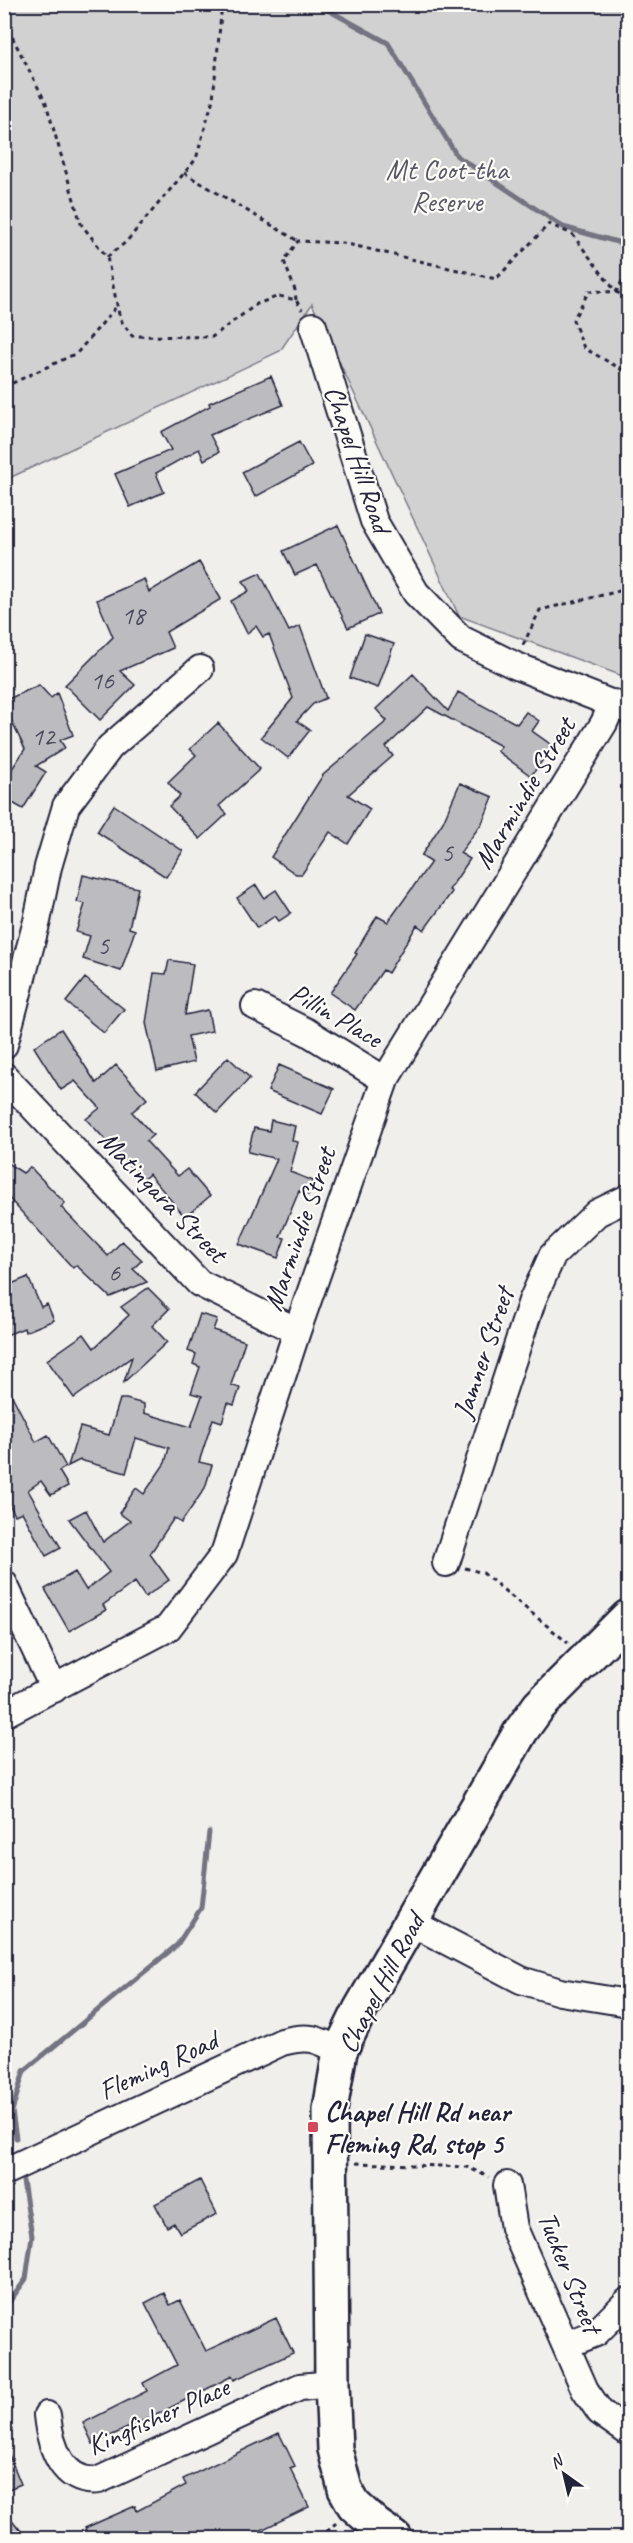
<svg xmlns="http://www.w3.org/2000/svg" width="633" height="2543" viewBox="0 0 633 2543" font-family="Caveat,sans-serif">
<rect width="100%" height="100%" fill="#f0efec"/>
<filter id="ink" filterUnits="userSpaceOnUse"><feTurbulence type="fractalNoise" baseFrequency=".0167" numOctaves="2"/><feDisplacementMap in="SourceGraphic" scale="12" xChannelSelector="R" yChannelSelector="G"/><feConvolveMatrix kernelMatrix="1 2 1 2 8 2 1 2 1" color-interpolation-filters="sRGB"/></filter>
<g filter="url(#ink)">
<path fill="#d2d1d1" stroke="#7a7a86" stroke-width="1.5" d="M4,5H628V678L459,616L312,304L280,351L5,480Z"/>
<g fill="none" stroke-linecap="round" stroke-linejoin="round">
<path stroke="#737381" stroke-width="5" d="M317,4L388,43L457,156L563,227L628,245
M16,2138L12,2111L24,2071L177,1945L201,1908L209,1832
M4,2309L26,2279L32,2236L23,2181"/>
</g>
<path fill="#bcbcc0" stroke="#22223b" stroke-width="1.5" d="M271,376L283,405L210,435L219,452L204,460L199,449L156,473L164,492L130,507L115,474L171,450L161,432L210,406L209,403Z
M299,442L312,466L255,497L242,472Z
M338,525L379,614L348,628L317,565L295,575L283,551Z
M199,562L221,599L166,632L173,648L120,671L135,685L100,720L65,685L113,637L97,600L144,579L149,592Z
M260,573L289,631L300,626L326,698L313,704L297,721L310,730L288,758L261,737L293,698L269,634L263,637L256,626L247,633L231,601L249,591L243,581Z
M365,634L394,644L378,688L350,678Z
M413,674L448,711L458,692L517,724L526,712L539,721L532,731L553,746L531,776L497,751L501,746L428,707L386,747L393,756L348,795L370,809L348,844L330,832L302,874H296L271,857L323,775L387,721L376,709Z
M39,685L51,698L57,693L73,735L60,740L65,748L36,766L46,772L23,809L4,798V781L25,749L4,706V701Z
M218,723L260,769L219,806L227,814L200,839L169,806L180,796L168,782L196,755L190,749Z
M460,783L493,797L482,823L460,853L470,859L449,890L452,892L424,930L417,925L388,973L383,970L355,1010L330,993L357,954L355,953L377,916L388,922L431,862L421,856L443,822Z
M114,805L183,851L166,877L97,832Z
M83,875L138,888L129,928L135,930L121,971L83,959L90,936L76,932L85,904L77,902Z
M256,885L264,898L276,890L291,913L279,921L275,916L257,928L237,898Z
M169,960L193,964L185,1015L208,1010L212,1031L188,1036L194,1062L157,1071L146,1023L154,973L166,974Z
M85,978L124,1009L104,1033L66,1002Z
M61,1029L96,1083L116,1065L147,1099L132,1112L153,1135L146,1141L178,1176L187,1169L210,1196L185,1217L149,1174L143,1180L86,1119L100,1108L75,1081L61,1090L34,1047Z
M228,1057L250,1078L217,1113L195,1092Z
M279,1065L334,1089L322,1114L268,1091Z
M271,1120L295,1126L292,1141L298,1142L290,1172L313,1181L308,1195L299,1191L280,1237L285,1238L278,1258L239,1244L277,1159L248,1152L254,1128L269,1131Z
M4,1161L23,1173L30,1167L65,1203L61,1207L108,1256L122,1241L142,1260L133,1269L147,1282L110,1297L76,1265L73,1268L4,1193Z
M28,1277L41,1307L47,1304L54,1320L25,1332L24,1328L4,1336V1287Z
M148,1288L169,1309L152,1326L167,1342L124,1382L132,1357L74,1398L47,1360L84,1334L94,1348L129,1315L121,1307Z
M200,1314L217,1319L213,1330L245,1341L231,1385L240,1388L234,1405L228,1403L222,1422L213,1419L199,1462L212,1465L205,1488L181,1523L174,1518L150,1554L169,1580L145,1597L135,1582L103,1605L106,1610L69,1631L45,1589L75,1572L86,1590L109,1572L69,1519L86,1510L103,1542L130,1521L119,1513L136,1488L144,1494L165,1463L169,1448L136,1438L126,1473L80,1460L68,1466L80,1427L109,1435L120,1399H126L144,1404V1413L191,1427L202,1396L191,1393L200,1367L193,1364L196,1354L188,1351Z
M4,1380L36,1442L48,1435L66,1467L59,1471L68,1486L51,1495L41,1481L28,1490L61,1548L46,1556L22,1512L15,1515L4,1495Z
M200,2180L217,2214L180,2233L174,2223L167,2227L155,2204Z
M164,2293L170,2305L180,2300L206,2351L276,2318L293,2353L234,2380L232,2376L158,2414L93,2444L83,2423L147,2391L143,2383L177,2365L145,2303Z
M279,2433L295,2466L290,2468L309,2507L261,2530L265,2538H89L85,2528L135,2506L137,2511L186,2485L183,2479Z
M5,2445L21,2484L4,2491V2446Z
M4,2510L21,2531L12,2538H4Z"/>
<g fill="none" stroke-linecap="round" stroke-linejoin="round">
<g stroke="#22223b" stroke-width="30">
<path id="minor" d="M313,326L374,521L416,593L461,639L514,665L628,710
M255,1006L307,1032L385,1080
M4,1045L37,921L48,867L66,806L110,747L200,669
M4,1076L199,1283L297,1331
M446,1563L532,1301L552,1256L597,1213L628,1198
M4,1584L54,1689
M4,1714L168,1628L224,1554L297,1331L385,1080L604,723L613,703
M412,1923L521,1980L560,1992L628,2003
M4,2172L282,2042C308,2035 316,2038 340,2051
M507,2185L514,2228L585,2390L600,2412L628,2432
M566,2345L596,2333L628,2301
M47,2415C50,2445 62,2485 99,2480L300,2387L332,2384"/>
</g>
<g stroke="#22223b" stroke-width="38">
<path id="major" d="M395,2538L376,2525L354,2505L345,2489L335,2449L332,2384L330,2110L340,2051L360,2010L521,1731L539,1706L628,1617"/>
</g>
<path stroke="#22223b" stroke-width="3" stroke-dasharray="4.5 4.5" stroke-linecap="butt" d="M4,21L46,103L81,224L107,257L120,319L132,336L212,337L257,304L279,296L296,300L302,310
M184,173L298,241
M107,257L126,242L196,159L213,99L222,4
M628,297L616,292L589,291L573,320L584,348L628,373
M296,300L295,290L284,261L298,241L343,243L496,279L549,224L572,234L616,292L628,271
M4,387L77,353L117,306
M523,645L540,610L628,589
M465,1568L483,1573L568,1643
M356,2163L467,2167L489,2177
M320,2538L336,2523"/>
<use href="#minor" stroke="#fdfcf7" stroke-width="26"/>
<use href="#major" stroke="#fdfcf7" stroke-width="33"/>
</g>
</g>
<rect fill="#d1495b" stroke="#fdfcf7" stroke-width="2" x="307" y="2121" width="12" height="12" rx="3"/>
<g text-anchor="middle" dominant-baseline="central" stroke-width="4.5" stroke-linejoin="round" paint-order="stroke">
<g font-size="26" fill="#48485c">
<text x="133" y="615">18</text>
<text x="102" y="680">16</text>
<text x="43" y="736">12</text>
<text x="447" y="852">5</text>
<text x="103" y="945">5</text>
<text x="114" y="1272">6</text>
</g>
<g font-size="28" fill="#575768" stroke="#fdfcf7">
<text x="447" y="169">Mt Coot-tha<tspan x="447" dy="32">Reserve</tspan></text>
</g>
<g font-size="28" fill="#22223b" stroke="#fdfcf7">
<text transform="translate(358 459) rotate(71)">Chapel Hill Road</text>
<text transform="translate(524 793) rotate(-59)">Marmindie Street</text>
<text transform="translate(336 1015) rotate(30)">Pillin Place</text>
<text transform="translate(163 1196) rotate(46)">Matingara Street</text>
<text transform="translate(299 1229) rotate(-71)">Marmindie Street</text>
<text transform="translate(483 1353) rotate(-71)">Jamner Street</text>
<text transform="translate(381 1983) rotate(-62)">Chapel Hill Road</text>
<text transform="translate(158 2065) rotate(-25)">Fleming Road</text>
<text transform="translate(570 2272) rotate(68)">Tucker Street</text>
<text transform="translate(158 2416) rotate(-24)">Kingfisher Place</text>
</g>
<g font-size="28" font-weight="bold" fill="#22223b" stroke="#fdfcf7" text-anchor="start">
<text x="325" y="2111">Chapel Hill Rd near<tspan x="325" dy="32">Fleming Rd, stop 5</tspan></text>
</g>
</g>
<rect width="633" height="2543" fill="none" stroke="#fdfcf7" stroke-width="24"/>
<rect x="12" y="12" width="609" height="2519" fill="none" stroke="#22223b" stroke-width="2" filter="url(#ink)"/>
<g transform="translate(564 2474) rotate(326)" stroke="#fdfcf7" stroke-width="4.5" paint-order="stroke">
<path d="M0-4.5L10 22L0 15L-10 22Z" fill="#22223b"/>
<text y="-9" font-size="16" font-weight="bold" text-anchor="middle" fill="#22223b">N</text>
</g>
</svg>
